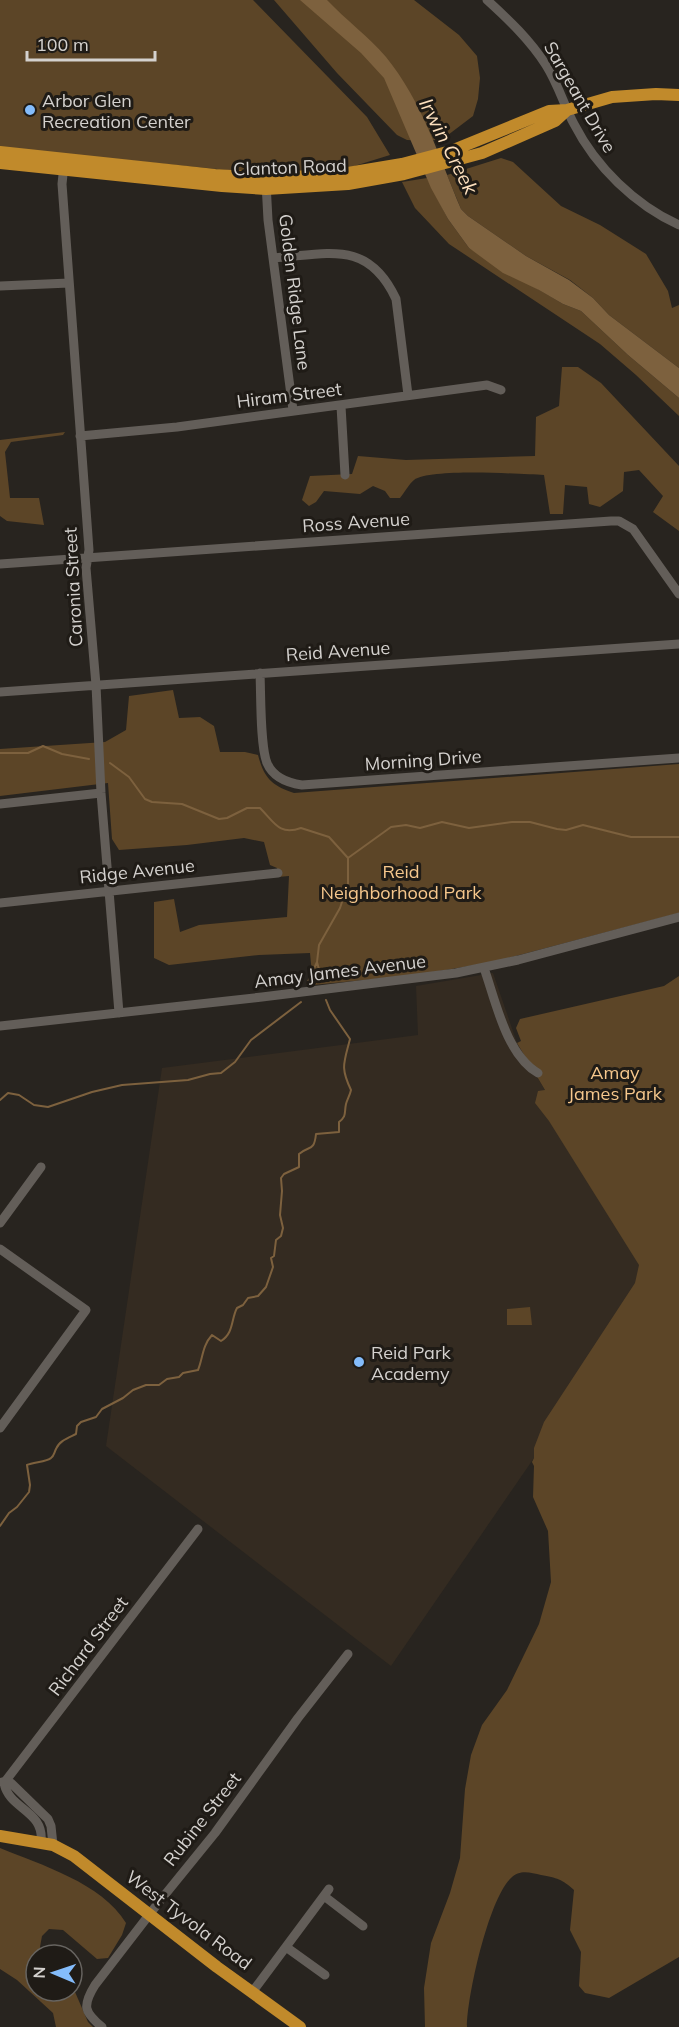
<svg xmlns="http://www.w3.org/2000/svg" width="679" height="2027" viewBox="0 0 679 2027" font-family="Mulish,sans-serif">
<rect width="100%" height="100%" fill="#28241f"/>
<path fill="#342b21" d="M493,973L517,1043L657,1279L391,1666L106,1446L162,1068L418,1035L416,986Z"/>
<path fill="#5c4527" d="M0,0H253L367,117L390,155L348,168L324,171L258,173L0,148Z
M274,0H414L459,35L477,56L480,78L478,99L473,116L444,138L429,141L407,140L397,135L337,73Z
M501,158L513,162L561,206L600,225L646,254L668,291L672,308L679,305V368L609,315L593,298L570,280L526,256L468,216L461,209L447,175Z
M427,178L448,219L469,248L563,304L581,311L628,355L679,398V416L636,375L600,344L449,244L415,208L402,182Z
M562,367H578L601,383L679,466V531L653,512L663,496L639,470L624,472L623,491L600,507L589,504L587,487L565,485L563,514H550L544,475C520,474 431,468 414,480C409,484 404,493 400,498H390L385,491L373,486L360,494L324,491L316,502L309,506L302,500L310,476L352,474L358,456L406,460L535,456L536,417L559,406Z
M65,432L63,435L11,442L5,452L10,498H39L44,525L7,521L0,516V440Z
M173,690L179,718L200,717L214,726L220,752H245L258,755C264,778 272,786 294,793L679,764V913L493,962L416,975L313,985L310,953L259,955L169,965L154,958V902L174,899L180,932L199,925L287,917L289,876L278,877L277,868L270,865L264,842L244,838L187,845L119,850L112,839L108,783L0,796V749L105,742L126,730L129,696Z
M679,976V1957L609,1998L585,1993L579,1986L581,1952L570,1930L574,1890C562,1879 557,1878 541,1875C531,1873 520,1869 511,1878C489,1898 467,1996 467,2027H425L424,1988L431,1943L450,1893L460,1858L465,1789L471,1755L482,1725L507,1690L539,1624L551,1582L548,1531L533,1497L534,1466L532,1462L534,1458V1448L544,1422L635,1283L639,1265L549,1121L535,1103L538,1091L545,1090L517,1043L521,1041L516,1028L520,1019L664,986Z
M530,1307L532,1325H507V1309Z
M0,1848C41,1865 102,1883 126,1923L122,1935L108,1958L97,1959L63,1930L49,1929L42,1936L40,1947L45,1955H36V1991H72V1985L88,2022L93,2027H56L53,2013L17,1980L0,1969Z"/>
<path fill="#7d613e" d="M300,0H327C346,20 368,36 386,57C422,101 439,157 461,209L468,216L526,256L569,280L593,298L609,315L679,368V398L628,355L581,311L563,304L539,290L503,273L469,248L448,219L431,188L384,78L361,53Z"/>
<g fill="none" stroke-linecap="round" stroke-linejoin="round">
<path stroke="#7d613e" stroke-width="2" d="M0,753H28L43,746L62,754L89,759
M110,763L129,777L145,799L152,802L182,804L219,819L227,818L247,808H260C274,822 279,836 301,828L329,837L348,858V884L340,908L319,945L317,962L307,984
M348,858L391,827L406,825L420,828L442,822L469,828L512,822H530L557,829L566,830L583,825L631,837H679
M317,962L322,981
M0,1100L8,1093L19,1095L34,1105L48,1107L92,1092L122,1085L188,1080L210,1074L221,1073L235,1062L251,1040L301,1002
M0,1526L9,1513L17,1507L29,1492L30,1485L27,1465C33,1462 47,1462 51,1458C54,1456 54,1453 56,1449C59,1441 68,1438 76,1434L77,1426L81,1422L96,1417L102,1409L123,1398L133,1390L146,1385H159L167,1379L179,1377L183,1373L198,1370C203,1358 202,1346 212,1335L221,1341C234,1333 231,1319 237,1308L243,1305L248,1298L258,1296L266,1287L273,1267L271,1258L274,1256L276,1240L281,1236L283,1228L280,1215L282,1191L281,1178L284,1174L299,1167V1154C310,1145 314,1152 316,1134L339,1132V1122C347,1116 344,1113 346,1104C347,1100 350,1095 351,1090C340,1067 344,1063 350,1039L330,1010L326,1000"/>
<path stroke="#635e59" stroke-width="9" d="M487,0C509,20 530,40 546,65C558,84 564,105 574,124C596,167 635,205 679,225
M64,165L62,184L89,550L86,568L96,685L101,793L119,1013
M266,183L268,220L293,410
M274,258C328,254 368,239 396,299L408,395
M0,286L69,283
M341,406L345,475
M80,436L177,427L487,385L501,390
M0,564L611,521H619L633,529L679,594
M260,673C261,695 260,746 267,763C273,777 288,783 302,785L679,758
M0,692L679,644
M0,804L101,793
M0,903L278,873
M484,968C496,1002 506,1054 538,1073
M0,1026L262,997L456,973L518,960L679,917
M0,1223L41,1167
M0,1249L86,1310L0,1428
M2,1782L11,1783L48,1819L51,1826L53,1845
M4,1783L198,1529
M4,1783C9,1810 45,1810 41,1843
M324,1896L363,1926
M286,1947L325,1975
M253,1991L329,1889
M102,2027C84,2012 82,2006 95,1985L159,1902L215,1833L298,1718L348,1654"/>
<path stroke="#c18a2b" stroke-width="12" d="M0,152L215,175L266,178L336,175L402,164L451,151L549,111L567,110L612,97L656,94L679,95
M0,163L222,186L266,189L348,184L404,174L482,153L555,121L567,110
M0,1836L53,1845L74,1856L217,1967L300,2027"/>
</g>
<g fill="#84bcfb" stroke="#1f1b16" stroke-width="2">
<circle cx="30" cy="110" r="6"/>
<circle cx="359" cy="1362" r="6"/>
</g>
<g text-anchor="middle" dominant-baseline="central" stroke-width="6" stroke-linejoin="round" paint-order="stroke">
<g font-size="18" fill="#d4d1ce" stroke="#1f1b16">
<text transform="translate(580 97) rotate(60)">Sargeant Drive</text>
<text transform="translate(290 167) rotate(-2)">Clanton Road</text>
<text transform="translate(295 292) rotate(83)">Golden Ridge Lane</text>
<text transform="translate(289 395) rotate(-7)">Hiram Street</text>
<text transform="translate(356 522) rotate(-4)">Ross Avenue</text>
<text transform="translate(73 587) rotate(-93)">Caronia Street</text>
<text transform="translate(338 651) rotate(-4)">Reid Avenue</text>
<text transform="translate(423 760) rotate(-4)">Morning Drive</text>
<text transform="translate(137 871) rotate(-6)">Ridge Avenue</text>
<text transform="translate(340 971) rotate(-7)">Amay James Avenue</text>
<text transform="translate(88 1646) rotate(-53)">Richard Street</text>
<text transform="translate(202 1819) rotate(-52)">Rubine Street</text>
<text transform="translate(189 1920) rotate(37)">West Tyvola Road</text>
</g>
<g font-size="18" fill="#d4d1ce" stroke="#1f1b16" text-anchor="start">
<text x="42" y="100">Arbor Glen<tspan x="42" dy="21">Recreation Center</tspan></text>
<text x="371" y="1352">Reid Park<tspan x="371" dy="21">Academy</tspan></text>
</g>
<g font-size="18" fill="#f6c78c" stroke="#1f1b16">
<text x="401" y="871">Reid<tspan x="401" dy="21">Neighborhood Park</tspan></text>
<text x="615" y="1072">Amay<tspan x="615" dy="21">James Park</tspan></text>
</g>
<g font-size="20" font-style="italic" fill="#fcdfbd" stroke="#1f1b16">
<text transform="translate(449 146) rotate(63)">Irwin Creek</text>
</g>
</g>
<g transform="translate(54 1973) rotate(272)"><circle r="28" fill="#1f1b16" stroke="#676460" stroke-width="1.5"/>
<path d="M0-4.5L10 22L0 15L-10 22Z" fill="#84bcfb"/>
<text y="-9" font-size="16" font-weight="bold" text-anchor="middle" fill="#d4d1ce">N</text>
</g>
<path d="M27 51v9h128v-9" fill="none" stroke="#d4d1ce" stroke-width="3"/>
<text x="36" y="51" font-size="18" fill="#d4d1ce" stroke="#1f1b16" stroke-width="4.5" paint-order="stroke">100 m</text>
</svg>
